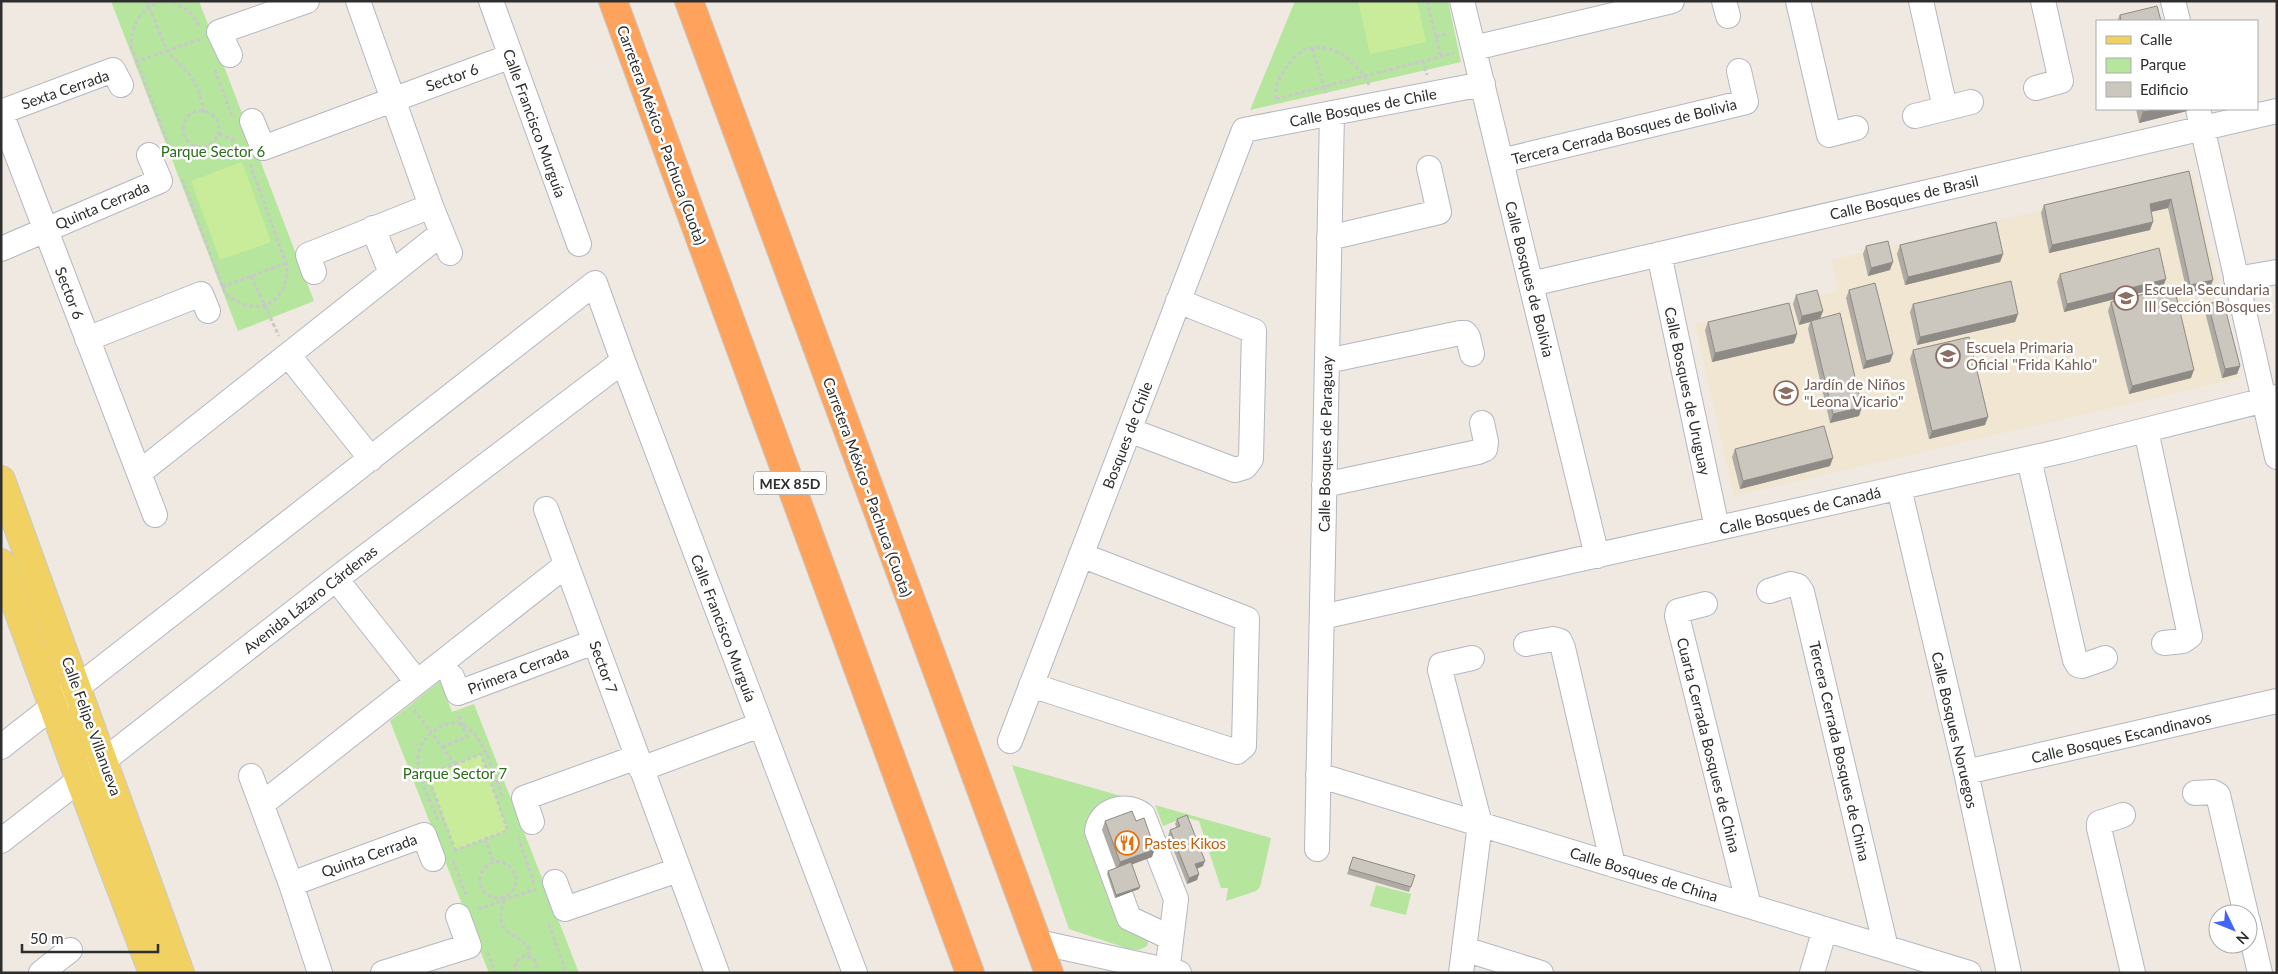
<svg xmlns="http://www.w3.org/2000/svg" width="2278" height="974" viewBox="0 0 2278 974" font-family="Lato,sans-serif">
<rect width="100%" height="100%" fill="#efe9e1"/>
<path fill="#f0e6d1" d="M2193,174L2240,378L1734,496L1695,324L1838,291L1831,260Z"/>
<path fill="#b6e59e" d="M111,1H199L314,301L238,331Z
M1295,1H1448L1461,62L1250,110Z
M440,681L452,712L474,704L579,973H489L390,721Z
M1012,765L1132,799L1101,811L1149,939L1147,946L1139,950L1129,949L1069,929Z
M1155,805L1271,838L1260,887L1256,891L1226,901L1228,888H1221L1199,821L1185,817L1163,826Z
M1376,885L1411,894L1406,915L1370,906Z"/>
<path fill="#c9ec9a" d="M1358,1H1417L1426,42L1370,54Z
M242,162L271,242L220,260L191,181Z
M481,754L508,831L455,850L427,774Z"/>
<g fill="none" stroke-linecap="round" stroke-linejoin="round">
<g stroke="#b4b7c1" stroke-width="26">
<path id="minor" d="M358,1L431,206L450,253
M491,1L579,244
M1462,1L1597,556
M1724,1L1728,16
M1798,1L1829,135L1856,128
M1921,1L1945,108
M2173,1L2178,21
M1474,48L1672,1
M230,55L219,32L307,1
M2036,88L2061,81L2043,1
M2198,109L2277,457
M1,112L113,70L121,85
M1,113L155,515
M1915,116L1971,102
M252,121L263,148L511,56
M1501,161L1746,102L1739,71
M373,228L391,273
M1329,238L1439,212L1429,168
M1,249L160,181L149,155
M1659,254L1717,528
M314,272L308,255L431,206
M2236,279L2277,272
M1531,284L2277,111
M87,339L201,294L208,311
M289,356L371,459
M1327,361L1460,333H1465L1468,337L1472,354
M1129,430L1235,470L1245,467L1251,459L1254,331L1178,301
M2146,430L2190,636L2183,641L2164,643
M2029,459L2075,660L2078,665L2082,666L2105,658
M139,473L442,233
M1324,485L1478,452L1485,449L1486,442L1482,423
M1899,488L1966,772L2009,973
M546,509L717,973
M336,579L417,682
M1769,591L1791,584L1798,586L1802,592L1886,948
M1705,604L1678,611L1677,616L1749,906
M1322,617L2062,451L2277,397
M1526,644L1553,639L1560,641L1563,648L1613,865
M452,677L458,693L594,642
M1031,685L1237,752L1244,746L1247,619L1081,555
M1010,741L1244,130L1483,84
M1,747L595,283L623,361L855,973
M641,769L760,725
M1966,772L2277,701
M1318,775L1969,973
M251,776L291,884L320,973
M2195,793L2213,792L2218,795L2246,914
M262,804L566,565
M2123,815L2099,823V828L2133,973
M532,822L524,798L637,757
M1,841L336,579L623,361
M1317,849L1332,113
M555,882L565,909L678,870
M291,884L424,835L433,859
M2248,921L2260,973
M1038,942L1179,973
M1464,949L1541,973
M41,973L70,950
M383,973L469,946L458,916
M1167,973L1176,899L1143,815C1126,802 1100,809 1097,831L1129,918L1171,938
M1461,973L1480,824L1440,670L1441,665L1472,658
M1812,973L1825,929"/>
</g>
<g stroke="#c9c9c9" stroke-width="30">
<path id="major" d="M1,480L180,973
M1,563L80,780L153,973"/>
</g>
<g stroke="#c9c9c9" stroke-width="30">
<path id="highway" d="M613,1L970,973
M689,1L1049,973"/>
</g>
<path stroke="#c9c9c9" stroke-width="3" stroke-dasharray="4 2.5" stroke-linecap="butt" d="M147,1L167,51L190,75L199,90L204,112
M162,1C140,8 132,24 131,46L169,146
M166,1C181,4 194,12 199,27
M1427,1L1441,57
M1436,37L1449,33
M1312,48L1326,93
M1422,61L1427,75
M135,62L200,39
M215,70L232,116
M1276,99L1454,53
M1276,99C1274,89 1278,79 1284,70C1290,63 1297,52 1307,49C1333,41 1359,63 1369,85
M183 129a18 18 0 1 1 36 0a18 18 0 1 1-36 0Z
M219,134L237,141
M172,156L195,146
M182,179L225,293C254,319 288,306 287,266L250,164
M251,276L279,336
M222,287L286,263
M414,710L455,764L427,774L455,850
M442,747L467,737L458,713
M455,764L481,754L508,831
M438,820C431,802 417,778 418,759C418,747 426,736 435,730C475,700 494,773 503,798
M518,837L534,883
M485,839L494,863
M454,851L509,830
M453,861L467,897
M480 880a18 18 0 1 1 36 0a18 18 0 1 1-36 0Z
M504,900C494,933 509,929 528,946L529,956
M478,909L536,889
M549,924L566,973
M488,952L495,973
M517,973L515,968L516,961L526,955L535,960L537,967L535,973"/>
<use href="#minor" stroke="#fff" stroke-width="24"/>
<use href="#major" stroke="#f2d163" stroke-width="28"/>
<use href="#highway" stroke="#ffa35c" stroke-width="28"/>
</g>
<path fill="#afaba4" d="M2120,15L2161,21H2117Z
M2136,109H2188L2187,111L2139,123Z
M2189,171L2210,288L2187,293L2168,208L2151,211L2150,230L2049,253L2041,213L2044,205Z
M1900,245L2003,254L2000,262L1905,285L1897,254Z
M1866,246L1890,270L1868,276L1863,254Z
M2060,274L2163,287L2064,312L2057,282Z
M1849,290L1890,362L1863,369L1846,298Z
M1796,295L1820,318L1859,416L1830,423L1808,329L1810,322L1799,325L1793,304Z
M2111,302L2191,378L2129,394L2108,311Z
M1913,304L2018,314L2015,322L1917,345L1910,312Z
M2208,304L2240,366L2237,374L2222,378L2205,312Z
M1708,322L1794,343L1712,362L1705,330Z
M1913,350L1985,425L1929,439L1910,359Z
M1735,449L1830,466L1740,489L1732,457Z
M1177,819L1203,866L1197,869L1199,874L1197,880L1187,884L1168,836L1170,830L1177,828L1175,824Z
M1105,821H1136L1152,857L1132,864L1139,889L1115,898L1107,874L1108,871L1116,868L1102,830Z
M1353,857L1415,875L1409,892L1347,874Z"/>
<path fill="#8e8b86" d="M2158,109H2188L2187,111L2139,123L2143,112Z
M2171,199L2168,208L2147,213L2150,204Z
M2153,222L2150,230L2049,253L2052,245Z
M2003,254L2000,262L1905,285L1908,277Z
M1893,262L1890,270L1868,276L1871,268Z
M2166,279L2163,287L2064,312L2067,304Z
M2213,280L2210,288L2187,293L2190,285Z
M1823,311L1820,319L1799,325L1802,316Z
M2018,314L2015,322L1917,345L1920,337Z
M1797,334L1794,343L1712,362L1715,353Z
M1893,354L1890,362L1863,369L1866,361Z
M2240,366L2237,374L2222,378L2225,369Z
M2194,370L2191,378L2129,394L2132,386Z
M1862,407L1859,416L1830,423L1833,414Z
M1988,417L1985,425L1929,439L1932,431Z
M1833,458L1830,466L1740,489L1743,481Z
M1155,849L1152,857L1117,870L1120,862Z
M1205,861L1203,866L1193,870L1195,864Z
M1199,874L1197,880L1187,884L1189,878Z
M1140,887L1139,889L1115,898L1116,895Z"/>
<path fill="#cbc7bf" stroke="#8e8b86" d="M2157,6L2161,21H2121L2120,15Z
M2142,109H2158L2143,112Z
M2189,171L2213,280L2190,285L2171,199L2150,204L2153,222L2052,245L2044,205Z
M1996,222L2003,254L1908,277L1900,245Z
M1888,241L1893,262L1871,268L1866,246Z
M2159,248L2166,279L2067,304L2060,274Z
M2011,281L2018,314L1920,337L1913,304Z
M1875,283L1893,354L1866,361L1849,290Z
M2174,287L2194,370L2132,386L2111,302Z
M1817,290L1823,311L1802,316L1796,295Z
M2223,300L2240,366L2225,369L2208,304Z
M1789,303L1797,334L1715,353L1708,322Z
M1840,313L1862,407L1833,414L1811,321Z
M1969,337L1988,417L1932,431L1913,350Z
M1824,426L1833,458L1743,481L1735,449Z
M1132,811L1136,821L1144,818L1155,849L1120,862L1105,821Z
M1187,815L1205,861L1195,864L1199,874L1189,878L1170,830L1180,826L1177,819Z
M1353,857L1415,875L1411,887L1349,869Z
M1131,862L1140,887L1116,895L1108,871Z"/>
<defs>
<g id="school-ring" transform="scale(1.25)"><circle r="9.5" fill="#fff" stroke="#8d6e63" stroke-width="1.5"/><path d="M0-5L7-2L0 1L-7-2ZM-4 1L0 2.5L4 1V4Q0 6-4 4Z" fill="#8d6e63"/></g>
<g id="restaurant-ring" transform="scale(1.25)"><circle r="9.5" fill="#fff" stroke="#e8710a" stroke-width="1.5"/><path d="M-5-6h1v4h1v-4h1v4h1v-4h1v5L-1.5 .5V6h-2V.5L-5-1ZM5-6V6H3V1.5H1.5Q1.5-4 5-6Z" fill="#e8710a"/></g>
</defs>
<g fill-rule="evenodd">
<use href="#school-ring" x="2126" y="298"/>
<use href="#school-ring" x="1948" y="356"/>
<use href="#school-ring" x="1786" y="393"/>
<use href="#restaurant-ring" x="1127" y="843"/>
</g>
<g text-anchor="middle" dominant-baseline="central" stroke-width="5" stroke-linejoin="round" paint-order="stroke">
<rect fill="#fff" stroke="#6d6d6d" stroke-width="1" x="754" y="471.5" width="72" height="23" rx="4"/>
<g font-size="14" font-weight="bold" fill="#2e2e2e">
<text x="790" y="483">MEX 85D</text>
</g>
<g font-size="15" fill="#2e2e2e" stroke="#fff">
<text transform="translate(452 77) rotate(-20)">Sector 6</text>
<text transform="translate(65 89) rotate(-19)">Sexta Cerrada</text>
<text transform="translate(1363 107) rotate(-11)">Calle Bosques de Chile</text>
<text transform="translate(535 123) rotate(70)">Calle Francisco Murguía</text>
<text transform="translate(1624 131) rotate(-14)">Tercera Cerrada Bosques de Bolivia</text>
<text transform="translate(662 135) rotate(70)">Carretera México - Pachuca (Cuota)</text>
<text transform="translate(1904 197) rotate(-13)">Calle Bosques de Brasil</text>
<text transform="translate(102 205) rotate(-23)">Quinta Cerrada</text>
<text transform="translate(1530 279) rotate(76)">Calle Bosques de Bolivia</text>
<text transform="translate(70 293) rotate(69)">Sector 6</text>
<text transform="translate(1688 391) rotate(78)">Calle Bosques de Uruguay</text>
<text transform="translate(1127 435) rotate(-69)">Bosques de Chile</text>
<text transform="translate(1325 444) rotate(-89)">Calle Bosques de Paraguay</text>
<text transform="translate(868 487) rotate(70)">Carretera México - Pachuca (Cuota)</text>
<text transform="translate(1800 510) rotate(-13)">Calle Bosques de Canadá</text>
<text transform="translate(310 599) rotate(-38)">Avenida Lázaro Cárdenas</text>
<text transform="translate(724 628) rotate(69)">Calle Francisco Murguía</text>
<text transform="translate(604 667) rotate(70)">Sector 7</text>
<text transform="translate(518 670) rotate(-21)">Primera Cerrada</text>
<text transform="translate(92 726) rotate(70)">Calle Felipe Villanueva</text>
<text transform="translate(1955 730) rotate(77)">Calle Bosques Noruegos</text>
<text transform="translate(2121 737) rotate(-13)">Calle Bosques Escandinavos</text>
<text transform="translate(1709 745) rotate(76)">Cuarta Cerrada Bosques de China</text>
<text transform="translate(1840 751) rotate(77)">Tercera Cerrada Bosques de China</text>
<text transform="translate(369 855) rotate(-20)">Quinta Cerrada</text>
<text transform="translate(1644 874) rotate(17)">Calle Bosques de China</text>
</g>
<g font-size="15" fill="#2c6e1b" stroke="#fff">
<text x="213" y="151">Parque Sector 6</text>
<text x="455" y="773">Parque Sector 7</text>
</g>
<g font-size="15" fill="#785e54" stroke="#fff" text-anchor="start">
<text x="2144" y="289">Escuela Secundaria<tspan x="2144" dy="17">III Sección Bosques</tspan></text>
<text x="1966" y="347">Escuela Primaria<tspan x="1966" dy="17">Oficial "Frida Kahlo"</tspan></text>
<text x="1804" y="384">Jardín de Niños<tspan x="1804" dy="17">"Leona Vicario"</tspan></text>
</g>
<g font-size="15" fill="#c56008" stroke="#fff" text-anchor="start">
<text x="1144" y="843">Pastes Kikos</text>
</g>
</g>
<rect width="2278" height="974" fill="none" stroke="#2e2e2e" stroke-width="5"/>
<rect x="2096" y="20" width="162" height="90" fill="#ffffff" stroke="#ababab"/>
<rect x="2106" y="36" width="25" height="8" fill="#f2d163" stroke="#ababab"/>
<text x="2140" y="45" font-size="15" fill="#2e2e2e">Calle</text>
<rect x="2106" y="58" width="25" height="15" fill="#b6e59e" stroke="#ababab"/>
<text x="2140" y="70" font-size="15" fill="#2e2e2e">Parque</text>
<rect x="2106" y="82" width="25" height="15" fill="#cbc7bf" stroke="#ababab"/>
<text x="2140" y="95" font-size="15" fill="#2e2e2e">Edificio</text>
<g transform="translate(2233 929) rotate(133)"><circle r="24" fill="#ffffff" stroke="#ababab"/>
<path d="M0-4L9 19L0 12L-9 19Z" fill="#4264fb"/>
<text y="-8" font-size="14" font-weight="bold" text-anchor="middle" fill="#2e2e2e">N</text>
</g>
<path d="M22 944v8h136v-8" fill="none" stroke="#2e2e2e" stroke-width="2.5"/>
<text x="30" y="944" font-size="15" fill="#2e2e2e" stroke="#ffffff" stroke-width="4" paint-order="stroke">50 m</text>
</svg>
